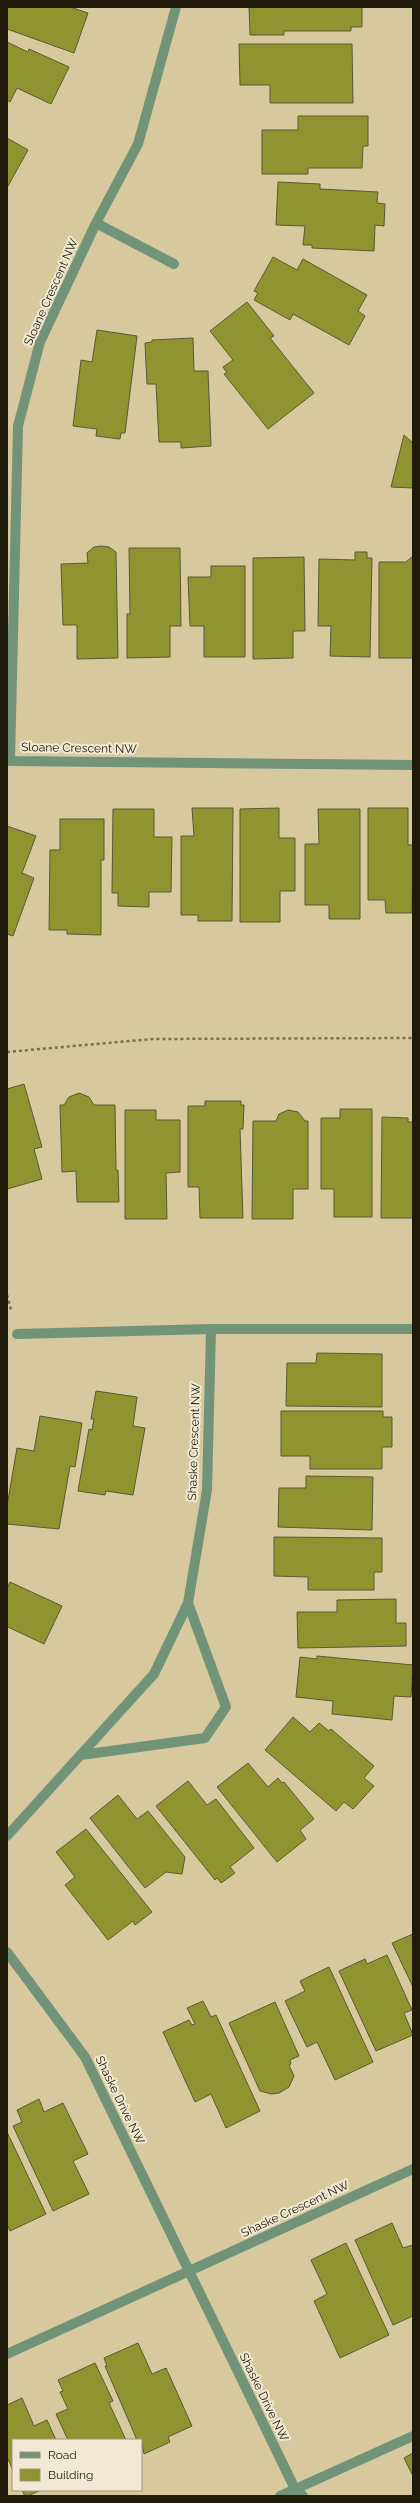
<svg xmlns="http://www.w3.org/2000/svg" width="420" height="2503" viewBox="0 0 420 2503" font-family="Raleway,sans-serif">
<rect width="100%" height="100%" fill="#d7c89e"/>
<path fill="#909430" stroke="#585a33" d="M7,7H70L88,13L74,53L7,29Z
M249,7H362V27H351V31H284V35H250Z
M7,42L28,52L29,49L69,67L51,104L17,88L10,102L7,100Z
M239,44H352L353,103H270V85H240Z
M298,116H368V146H363L362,168H308V174H262V130H298Z
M7,138L28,150L8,186H7Z
M278,182L320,184V189L378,192L377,203L385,204L384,226L375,225L374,251L312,248V245H303L305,226L276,225Z
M273,257L297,270L303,259L367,295L358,311L365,316L349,345L293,314L290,320L254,300L258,293L254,291Z
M247,302L274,336L270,338L314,393L268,429L224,374L227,373L223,367L233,360L210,331Z
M97,330L137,336L125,433H121L120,439L96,436L97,429L73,426L81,360L92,362Z
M193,338L194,371H208L211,446L181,448V442H159L156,384H147L145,343L152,342V340Z
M404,435L413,443V488L391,487Z
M101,546L109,547L116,552L118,658L77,659V625H63L61,564L88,563L87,553L94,547Z
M129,548H180L181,626H170V657L127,658V614H130Z
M355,552H367V558H372L370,657L330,656L331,626H318L319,559L355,560Z
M413,556V658H379V562H406Z
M304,557L305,631H293V658L253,659V558Z
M211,566H245V657H204V626H190L188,577H211Z
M192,808H233L232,921H198V915H181V836H194Z
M279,808V838H295V891H280V922H240V809Z
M368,808H408V845H413L412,913H386L385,900H368Z
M113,809H154V837H172L171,892H149V907L118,906V893H112Z
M318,809H360V919H329V905H305V844H319Z
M60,819H104V860H101V935L67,934V930H49L50,850H60Z
M7,826L36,836L22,873L34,878L13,936L7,934Z
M24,1084L42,1147L34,1149L42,1179L7,1189V1089Z
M79,1093L89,1097L94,1105H115L116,1170H118L119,1202H77L76,1171L62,1172L60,1105H64L69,1097Z
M205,1101H241V1105H244L243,1129H240L243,1218H200L199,1187H188V1106H205Z
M340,1109H372V1217H334V1189H321V1118H340Z
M125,1110H156V1120H180V1172L166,1173L167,1219H125Z
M288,1110L298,1112L305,1121H308V1189H293V1219H252L253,1121H276L279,1114Z
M382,1117L408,1118V1122H413V1218H381Z
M317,1353L382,1354V1407L286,1406L287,1363H316Z
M96,1391L137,1397L133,1426L145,1428L133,1495L106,1491L105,1495L78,1491L89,1429L92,1430L94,1419H91Z
M281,1411H383V1417H392V1447H382V1469H310V1456H281Z
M40,1416L82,1423L75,1467L70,1466L59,1529L7,1524V1506L17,1448L34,1451Z
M306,1476L373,1477L372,1530L278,1527L279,1488H306Z
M274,1537L382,1538V1572H374V1590H308V1577L274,1576Z
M10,1582L62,1606L44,1644L8,1627L7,1630V1589Z
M396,1599V1623H406V1646L298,1648L297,1612H337V1600Z
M317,1656L413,1665L411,1697L394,1696L392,1720L332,1714L333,1701L296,1697L300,1657L317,1659Z
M293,1717L310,1732L319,1723L329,1731L331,1729L374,1766L364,1778L374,1786L353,1809L344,1802L336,1811L265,1750Z
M248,1763L268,1787L278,1778L282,1783L284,1782L314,1819L300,1830L306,1839L277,1862L217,1787Z
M188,1781L207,1805L216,1799L254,1848L230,1867L235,1873L221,1883L217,1878L215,1880L156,1806Z
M118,1795L137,1819L148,1811L185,1857L182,1874L166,1872L145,1888L90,1818Z
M86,1829L152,1912L135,1925L133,1921L108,1940L65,1885L75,1877L56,1852Z
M413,1934V1987L392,1943Z
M387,1955L412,2010L404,2013L413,2035L376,2051L339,1971L365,1959L367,1964Z
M329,1967L373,2062L335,2080L317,2042L307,2047L285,2001L305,1991L300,1981Z
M203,2001L211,2017L216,2015L260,2111L226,2128L211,2094L195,2102L163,2032L189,2020L192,2025L195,2024L187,2008Z
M275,2002L299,2056L290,2060L291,2064L289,2065L294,2076L289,2087L279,2093L271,2094L260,2091L229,2023Z
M39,2099L44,2112L63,2103L88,2154L73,2161L89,2194L53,2211L13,2126L22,2122L17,2110Z
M7,2132L46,2214L10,2231L7,2224Z
M392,2223L403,2248L413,2245V2316L393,2325L355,2240Z
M346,2243L389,2335L340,2358L314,2301L327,2294L311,2260Z
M138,2343L152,2374L166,2368L192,2426L168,2437L170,2442L144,2454L141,2440H137L105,2366H107L104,2358Z
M95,2363L113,2401L109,2403L126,2440H68L56,2414L68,2409L60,2392L63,2391L58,2380Z
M22,2398L34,2426L47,2420L56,2440H13V2470L7,2457V2405Z
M413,2453V2476L404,2458Z
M22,2490H41L28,2496H25Z"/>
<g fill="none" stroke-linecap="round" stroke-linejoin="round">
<path stroke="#776d50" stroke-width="2.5" stroke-dasharray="3 3" stroke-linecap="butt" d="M7,1052L152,1039L413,1038
M7,1295L11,1310"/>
<path stroke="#719479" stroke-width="10" d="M280,2496L413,2436"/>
<path stroke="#719479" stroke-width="10" d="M176,7L138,144L96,223L40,342L18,426L10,761L413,765
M96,223L174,264
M17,1334L211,1329H413
M81,1755L205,1738L226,1707L188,1603
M7,1836L154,1674L188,1603L207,1490L211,1329
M7,1952L85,2057L295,2489L303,2496
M7,2354L413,2169"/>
</g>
<g text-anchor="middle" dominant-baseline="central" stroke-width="4" stroke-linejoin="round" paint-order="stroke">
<g font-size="12" fill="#1f1a09" stroke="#f1e9d4">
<text transform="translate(51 292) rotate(-66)">Sloane Crescent NW</text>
<text transform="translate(79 748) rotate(1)">Sloane Crescent NW</text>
<text transform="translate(194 1442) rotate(-88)">Shaske Crescent NW</text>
<text transform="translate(120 2100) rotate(64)">Shaske Drive NW</text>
<text transform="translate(295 2209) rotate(-25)">Shaske Crescent NW</text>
<text transform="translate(264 2397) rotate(64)">Shaske Drive NW</text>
</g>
</g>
<rect width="420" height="2503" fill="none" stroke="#1f1a09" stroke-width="16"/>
<rect x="12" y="2439" width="130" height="52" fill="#f1e9d4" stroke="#9d9683"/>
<rect x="20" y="2452" width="20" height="6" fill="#719479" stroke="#9d9683"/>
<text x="48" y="2459" font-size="12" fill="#1f1a09">Road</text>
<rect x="20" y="2469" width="20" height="12" fill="#909430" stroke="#9d9683"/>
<text x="48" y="2479" font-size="12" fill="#1f1a09">Building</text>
</svg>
